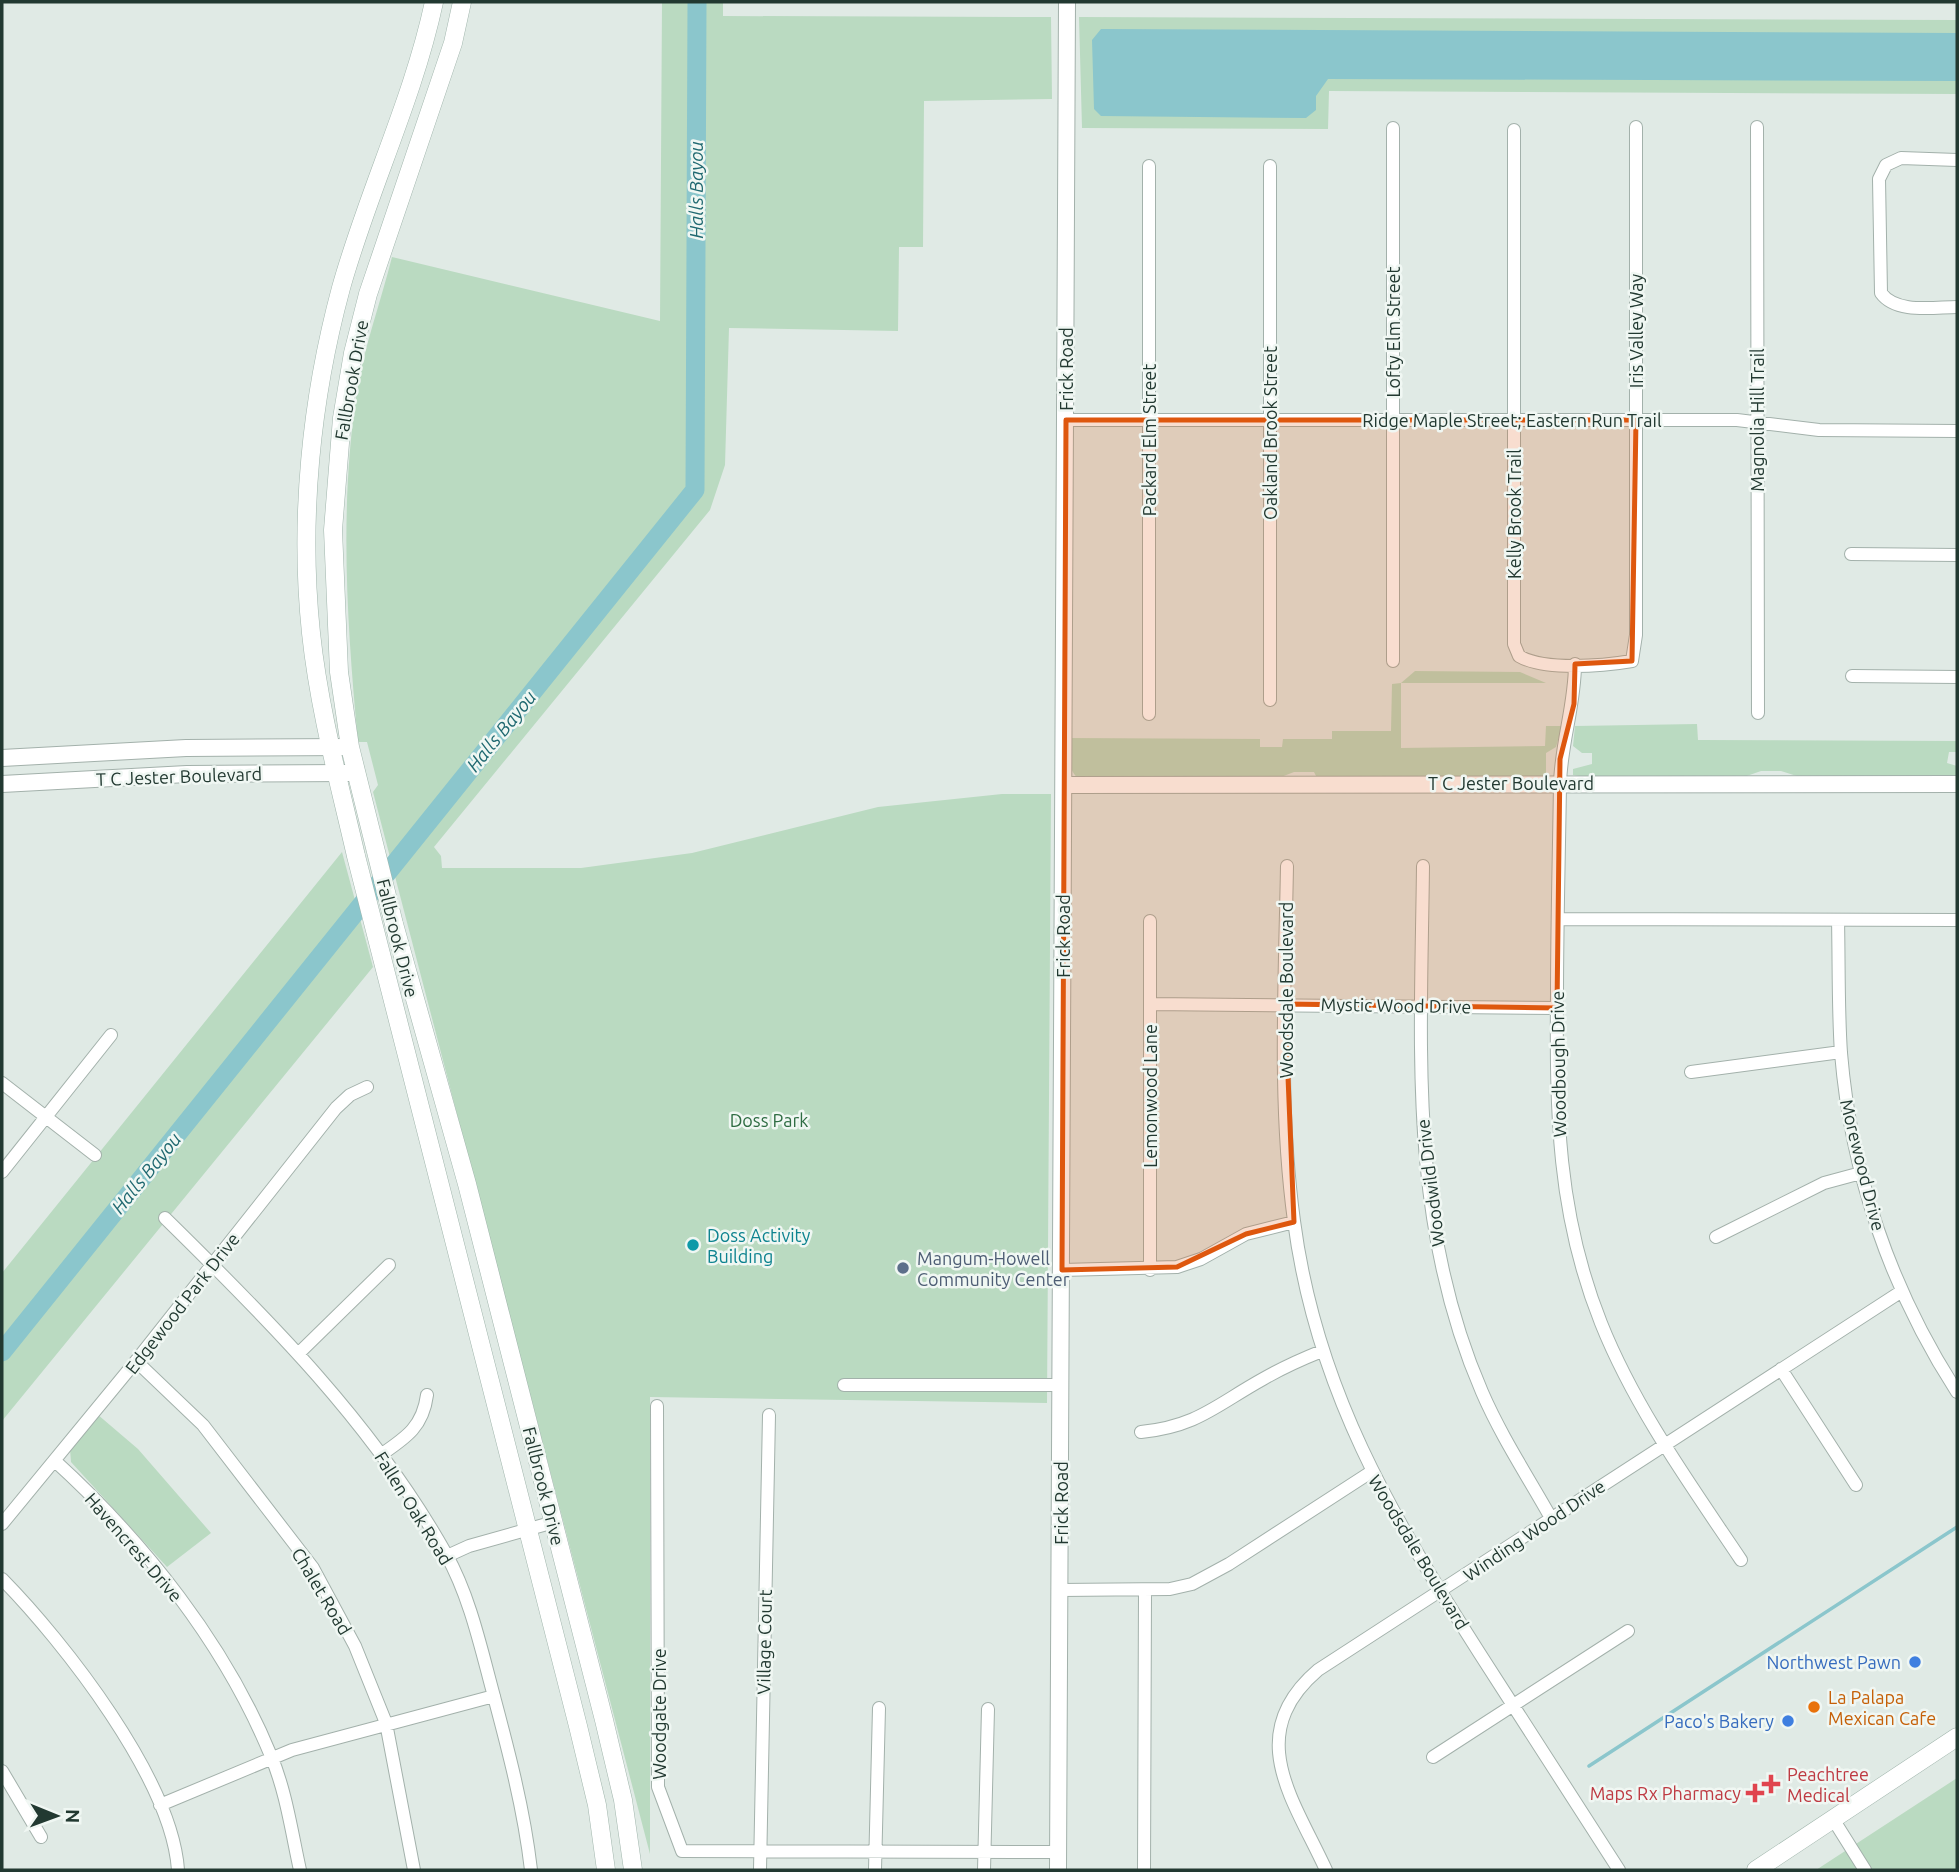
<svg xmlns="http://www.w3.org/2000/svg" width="1959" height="1872" viewBox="0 0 1959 1872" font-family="Ubuntu,sans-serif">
<rect width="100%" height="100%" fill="#e0eae5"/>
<path fill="#badac1" d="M662,2H723V16L1051,17L1052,99L924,101L923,247H899L898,331L729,328L725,465L710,510L434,847L441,856L442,868H581L692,853L878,807L1002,794H1051L1047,1403L650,1397V1854L373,792L378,785L367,742H358C347,625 339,508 357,391C364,347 381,301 392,257L660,321Z
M1079,17L1957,20V94L1329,91L1328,129L1082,128Z
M1415,671L1520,672L1546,683H1401V748L1545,746L1546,726H1562L1556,747L1546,753V775L1533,779L1334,780L1316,776L1314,772H1294L1276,779L1081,780C1066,772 1070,753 1070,738L1260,739V747H1282L1283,739H1332V731H1391L1392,684L1401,683Z
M1697,724L1698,740L1957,741V752H1949L1947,763L1957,766V775L1803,778L1781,771H1761L1741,778H1590L1573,775V769L1592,764V753H1582L1573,746L1575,726Z
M342,852L373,967L2,1421V1273Z
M97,1414L138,1449L211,1533L167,1567L71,1462L70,1449Z
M1957,1778V1870H1816Z"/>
<path fill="#8bc6cc" d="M1101,29L1957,33V81L1328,79L1316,96V110L1306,118L1101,116L1094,109L1092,40Z"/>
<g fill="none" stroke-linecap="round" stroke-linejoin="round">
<path stroke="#8bc6cc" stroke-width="3.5" d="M1589,1766L1957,1527"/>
<path stroke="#8bc6cc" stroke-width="19" d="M2,1352L695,490L697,2"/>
<g stroke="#a3b1ab" stroke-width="14">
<path id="minor" d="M1757,127L1758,713
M1393,128V661
M1514,130V644L1519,656C1544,671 1603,666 1632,661L1636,635V127
M1957,160L1901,158L1886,165L1879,179L1881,293C1896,314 1934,307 1957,307
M1270,166V700
M1066,420H1737L1819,430L1957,431
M1851,554L1957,555
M1575,664C1575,705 1561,743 1560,784C1559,854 1557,925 1557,995C1556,1112 1557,1213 1601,1323C1635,1408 1690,1484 1741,1560
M1852,676L1957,677
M1149,714V166
M1287,866C1285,984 1278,1104 1294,1221C1316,1389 1391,1515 1480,1654C1526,1726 1573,1798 1619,1870
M1423,866C1421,1047 1408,1222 1482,1392C1501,1436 1528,1477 1551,1518
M1558,919L1957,920
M1838,920C1839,964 1838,1009 1841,1053C1851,1174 1891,1290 1957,1392
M1150,921V1270
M1150,1004L1557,1008
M1691,1072L1841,1052
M2,1083L95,1155
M2,1172L111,1035
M165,1218C269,1320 374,1425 446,1554C469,1595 480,1644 492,1689C508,1749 524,1809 531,1870
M1716,1237L1824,1183L1861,1173
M1062,1270L1177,1267L1201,1259L1246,1234L1294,1222
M299,1353L389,1265
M136,1361L203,1425L313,1568L355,1646L386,1723L414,1870
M1781,1369L1856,1485
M844,1385H1061
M657,1406L658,1787L682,1851L1058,1852
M1141,1432C1198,1426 1216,1405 1263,1379C1282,1368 1302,1359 1322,1351
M382,1454C407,1437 423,1426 427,1395
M55,1461C144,1542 225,1644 271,1756C286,1791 292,1834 300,1870
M2,1524L136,1361L336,1108L350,1095L367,1087
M447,1556L469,1546L554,1522
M2,1579C64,1642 172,1780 178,1870
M1060,1590L1170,1589L1192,1584L1229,1564L1371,1472
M1433,1757L1628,1631
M2,1771L41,1837
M160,1805L292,1750L494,1696
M1833,1819L1865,1870
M760,1870L769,1415
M875,1870L879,1708
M984,1870L988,1709
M1144,1870L1145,1590
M1326,1870C1294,1800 1242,1735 1318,1670L1902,1291"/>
</g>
<g stroke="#a3b1ab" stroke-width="18">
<path id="tertiary" d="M2,758L186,748L350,747
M2,784L187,774L349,773
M1064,785L1957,784
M1058,1870L1067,2"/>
</g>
<g stroke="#a0b5ac" stroke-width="19">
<path id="secondary" d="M434,2C413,100 368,191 341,288C311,399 299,519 311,633C319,709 339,782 356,856L578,1726L597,1805L606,1870
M462,2L453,43L368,294L353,353L342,418L333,530L339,672L350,747L394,924L467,1184L604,1720L623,1800L633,1870
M1756,1870L1957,1737"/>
</g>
<use href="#minor" stroke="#fff" stroke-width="12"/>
<use href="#tertiary" stroke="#fff" stroke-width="16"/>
<use href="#secondary" stroke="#fff" stroke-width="18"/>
</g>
<path fill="#de570e" fill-opacity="0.2" stroke="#de570e" stroke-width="5" stroke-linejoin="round" d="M1066,420H1636L1632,661L1575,664L1574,704L1560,759L1557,1008L1285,1004L1294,1222L1246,1234L1177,1267L1062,1270Z"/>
<circle fill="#0f9aa8" stroke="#f0f7f3" stroke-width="2.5" cx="693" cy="1245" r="7"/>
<circle fill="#5c6f8a" stroke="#f0f7f3" stroke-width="2.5" cx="903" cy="1268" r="7"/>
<g fill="#3f7fe0" stroke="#f0f7f3" stroke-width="2.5">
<circle cx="1915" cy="1662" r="7"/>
<circle cx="1788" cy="1721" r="7"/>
</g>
<circle fill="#e8710a" stroke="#f0f7f3" stroke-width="2.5" cx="1814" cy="1707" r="7"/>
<g fill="#e0444e" stroke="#f0f7f3" stroke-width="2.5">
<path d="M1767.5 1773.5h7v7h7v7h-7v7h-7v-7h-7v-7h7z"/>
<path d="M1751.5 1782.5h7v7h7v7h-7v7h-7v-7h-7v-7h7z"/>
</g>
<g text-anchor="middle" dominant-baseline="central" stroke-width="5" stroke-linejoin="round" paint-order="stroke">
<g font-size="18" fill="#223931" stroke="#f0f7f3">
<text transform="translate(1636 331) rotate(-90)">Iris Valley Way</text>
<text transform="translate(1393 332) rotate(-90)">Lofty Elm Street</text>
<text transform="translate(1066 369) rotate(-90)">Frick Road</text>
<text transform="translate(351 380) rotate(-80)">Fallbrook Drive</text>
<text x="1512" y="420">Ridge Maple Street; Eastern Run Trail</text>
<text transform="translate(1757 420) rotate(-90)">Magnolia Hill Trail</text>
<text transform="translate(1270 433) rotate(-90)">Oakland Brook Street</text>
<text transform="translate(1149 440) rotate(-90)">Packard Elm Street</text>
<text transform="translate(1514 514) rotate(-90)">Kelly Brook Trail</text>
<text transform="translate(179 776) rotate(-2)">T C Jester Boulevard</text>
<text x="1511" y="783">T C Jester Boulevard</text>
<text transform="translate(1063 936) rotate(-90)">Frick Road</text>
<text transform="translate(398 938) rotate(76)">Fallbrook Drive</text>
<text transform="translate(1286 990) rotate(-90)">Woodsdale Boulevard</text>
<text transform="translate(1396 1005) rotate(1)">Mystic Wood Drive</text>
<text transform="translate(1558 1064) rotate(-91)">Woodbough Drive</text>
<text transform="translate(1150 1096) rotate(-90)">Lemonwood Lane</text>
<text transform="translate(1863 1165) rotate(76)">Morewood Drive</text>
<text transform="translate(1430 1183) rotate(-97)">Woodwild Drive</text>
<text transform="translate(182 1303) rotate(-52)">Edgewood Park Drive</text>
<text transform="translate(544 1486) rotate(76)">Fallbrook Drive</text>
<text transform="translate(1061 1503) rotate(-90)">Frick Road</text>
<text transform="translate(414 1508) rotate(58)">Fallen Oak Road</text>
<text transform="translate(1534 1530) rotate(-34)">Winding Wood Drive</text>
<text transform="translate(134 1547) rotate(49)">Havencrest Drive</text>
<text transform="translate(1419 1552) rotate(59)">Woodsdale Boulevard</text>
<text transform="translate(322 1591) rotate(59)">Chalet Road</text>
<text transform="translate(764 1642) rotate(-89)">Village Court</text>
<text transform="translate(659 1714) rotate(-90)">Woodgate Drive</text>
</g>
<g font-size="18" fill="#2f6d43" stroke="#f0f7f3">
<text x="769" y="1120">Doss Park</text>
</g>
<g font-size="18" fill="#0d838f" stroke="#f0f7f3" text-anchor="start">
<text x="707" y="1235">Doss Activity<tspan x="707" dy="21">Building</tspan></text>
</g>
<g font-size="18" fill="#4e5e75" stroke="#f0f7f3" text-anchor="start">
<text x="917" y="1258">Mangum-Howell<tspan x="917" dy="21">Community Center</tspan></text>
</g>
<g font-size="18" fill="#366cbe" stroke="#f0f7f3" text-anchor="end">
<text x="1901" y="1662">Northwest Pawn</text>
<text x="1774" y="1721">Paco's Bakery</text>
</g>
<g font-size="18" fill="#c56008" stroke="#f0f7f3" text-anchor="start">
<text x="1828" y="1697">La Palapa<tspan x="1828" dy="21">Mexican Cafe</tspan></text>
</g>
<g font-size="18" fill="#be3a42" stroke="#f0f7f3" text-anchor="start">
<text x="1787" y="1774">Peachtree<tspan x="1787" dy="21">Medical</tspan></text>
<text x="1741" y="1793" text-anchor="end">Maps Rx Pharmacy</text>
</g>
<g font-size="19" font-style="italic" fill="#206971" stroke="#f0f7f3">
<text transform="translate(696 190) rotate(-90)">Halls Bayou</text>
<text transform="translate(501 731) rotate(-51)">Halls Bayou</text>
<text transform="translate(146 1173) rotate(-51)">Halls Bayou</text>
</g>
</g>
<rect width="1959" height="1872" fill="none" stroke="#223931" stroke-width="7"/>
<g transform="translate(56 1816) rotate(91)" stroke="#f0f7f3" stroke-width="5" paint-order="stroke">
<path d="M0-5L12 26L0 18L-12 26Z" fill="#223931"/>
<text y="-10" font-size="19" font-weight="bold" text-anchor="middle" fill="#223931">N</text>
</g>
</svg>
